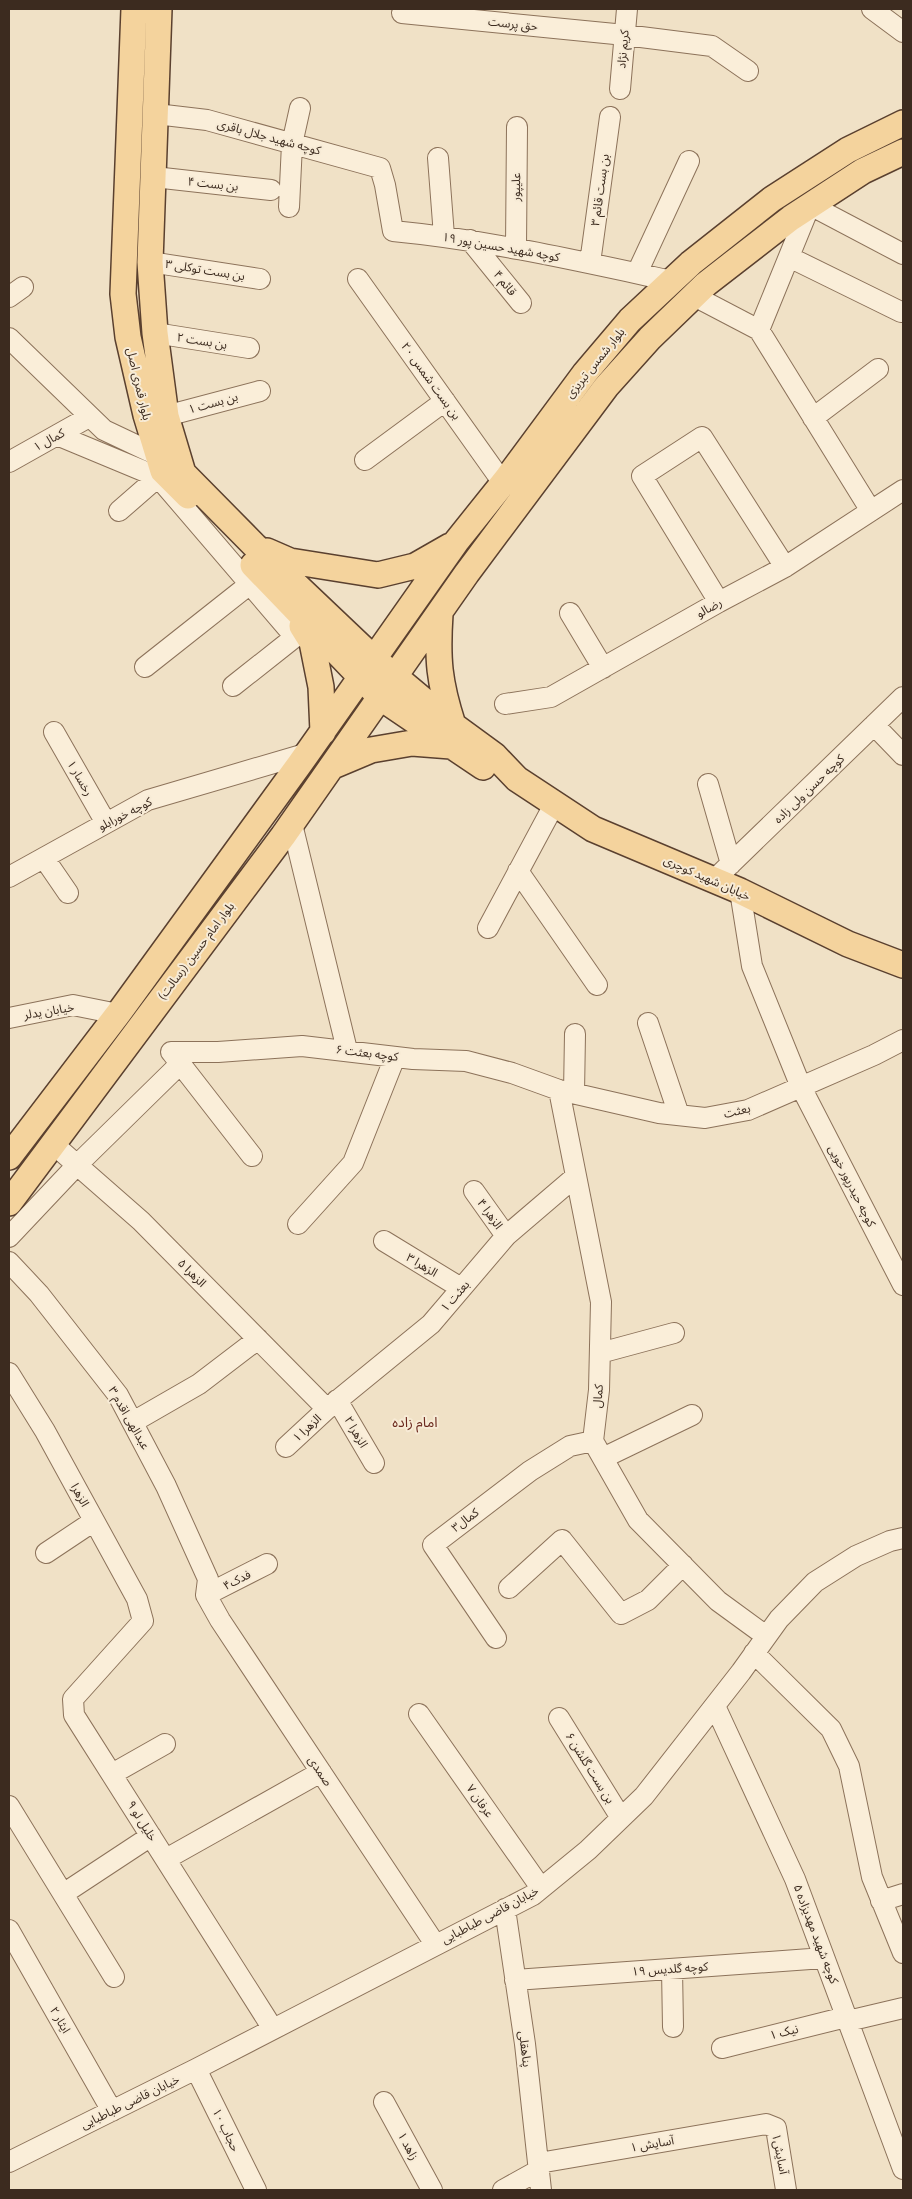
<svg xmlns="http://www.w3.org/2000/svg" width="912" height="2199" viewBox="0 0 912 2199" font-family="'Source Serif 4','Noto Sans Arabic',serif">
<rect width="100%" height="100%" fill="#f0e1c6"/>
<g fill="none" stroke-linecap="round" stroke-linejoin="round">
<g stroke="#8c725a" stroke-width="22">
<path id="minor" d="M872,9L903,32
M402,13L625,35L712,46L748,71
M620,89L627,9
M156,114L207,120L380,168L385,185L393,231C487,240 579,261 672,281
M438,158L444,236
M154,177L271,190
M289,207L292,144L300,108
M470,240L521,303
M516,247L517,127
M789,257L901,312
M150,262L260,279
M590,263L610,117
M637,273L689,161
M358,279L503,483
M694,296L759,330L810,205L903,254
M9,297L23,287
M759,330L871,511
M155,333L249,348
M9,338L104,430L159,456
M166,416L260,391
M813,418L878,369
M57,435L158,477L295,637L233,686
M365,460L445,401
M9,462L89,417
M119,511L158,477
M719,602L642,476L702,437L785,567
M570,613L603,668
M145,667L250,584
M505,704L551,697L719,602L785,567L903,490
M874,725L903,755
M54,732L106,823
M708,784L731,864
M292,824L347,1050
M44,858L68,893
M518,871L597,985
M9,877L148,800L308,753
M714,880L903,697
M740,891L752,966L801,1087L903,1285
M488,928L555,803
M9,1018L73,1005L118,1014
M648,1023L679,1115
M171,1052H218L302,1046L413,1059L466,1061L512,1073L559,1090L659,1113L705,1118L748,1110L874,1055L903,1040
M172,1053L252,1156
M559,1090L601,1302L599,1390L593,1441L638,1520L718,1601L766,1636
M574,1093L575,1034
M52,1143L141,1221L327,1409
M474,1191L506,1236
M298,1224L353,1163L395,1057
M9,1237L77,1165L180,1064
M384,1241L461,1288
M9,1262L39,1294L118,1395L166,1486L208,1579L206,1595
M600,1353L674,1333
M9,1373L45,1431L137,1599L143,1621L73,1699L74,1715L273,2029
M337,1400L374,1463
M133,1422L199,1384L258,1339
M286,1447L327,1409L431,1324L506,1236L575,1177
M603,1458L692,1415
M46,1553L94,1521
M509,1588L562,1540L621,1614L648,1600L683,1565
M206,1595L220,1620L435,1944
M206,1595L267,1564
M496,1638L433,1545L530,1471L570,1446L593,1441
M754,1653L831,1729L849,1766L872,1877L903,1953
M715,1706L795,1879L903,2169
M419,1714L541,1888
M559,1718L621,1818
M112,1774L165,1744
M9,1806L114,1977
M166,1859L321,1772
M63,1894L151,1836
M881,1901L903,1894
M505,1909L525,2044L541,2190
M9,1930L112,2111
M672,1969L673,2027
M515,1980L824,1958
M848,2021L903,2008
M722,2048L846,2017
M196,2069L256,2190
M384,2102L432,2190
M9,2162L196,2069L533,1895L588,1850L644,1796L741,1672L779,1619L815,1582L856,1556L890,1541L903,1538
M539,2163L766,2124L776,2128L786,2190
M503,2190L539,2170"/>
</g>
<g stroke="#5a402f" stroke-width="28">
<path id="major" d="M134,9L123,294L128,337L146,415L163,471L188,496
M159,9L150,262L155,333L166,416L183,473L255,546L373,658L453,725L494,755L517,779L593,829L740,891L848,944L903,965
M267,551L290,561L378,575L415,566L450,546
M253,565L381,698L483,767
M440,614C437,659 439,682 453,725
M302,626L312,642L321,687L323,732
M333,766L371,750L412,743L451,746
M9,1157L118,1014L299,765L456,542L508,477L585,373L630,320L691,263L772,199L848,150L903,123
M9,1203L283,836L467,573L606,387L650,338L706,284L791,218L863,171L903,152"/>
</g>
<use href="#minor" stroke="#faeed9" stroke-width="20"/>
<use href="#major" stroke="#f4d39d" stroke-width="25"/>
</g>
<g text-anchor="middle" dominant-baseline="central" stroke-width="4" stroke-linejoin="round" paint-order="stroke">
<g font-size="12" fill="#3c2b1f" stroke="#f7ebd6">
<text transform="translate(513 24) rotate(6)">حق پرست</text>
<text transform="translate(623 49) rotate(-85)">کریم نژاد</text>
<text transform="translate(269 137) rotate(15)">کوچه شهید جلال باقری</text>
<text transform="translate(213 184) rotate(6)">بن بست ۴</text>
<text transform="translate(516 187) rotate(-89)">علیپور</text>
<text transform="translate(600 190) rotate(-82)">بن بست قائم ۳</text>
<text transform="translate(501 247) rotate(10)">کوچه شهید حسین پور ۱۹</text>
<text transform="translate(205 270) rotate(9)">بن بست توکلی ۳</text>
<text transform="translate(505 283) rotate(51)">قائم ۴</text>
<text transform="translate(202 341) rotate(9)">بن بست ۲</text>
<text transform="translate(595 363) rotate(-51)">بلوار شمس تبریزی</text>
<text transform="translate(431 381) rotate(54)">بن بست شمس ۲۰</text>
<text transform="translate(139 384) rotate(77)">بلوار قمری اصل</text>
<text transform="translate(213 403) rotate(-15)">بن بست ۱</text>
<text transform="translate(49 440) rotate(-29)">کمال ۱</text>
<text transform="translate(709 608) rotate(-29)">رضالو</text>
<text transform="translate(80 778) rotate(60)">رخسار ۱</text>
<text transform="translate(809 789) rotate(-44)">کوچه حسن ولی زاده</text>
<text transform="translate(125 814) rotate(-27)">کوچه خورابلو</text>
<text transform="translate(707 878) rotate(24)">خیابان شهید کوچری</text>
<text transform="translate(196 951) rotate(-53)">بلوار امام حسین (رسالت)</text>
<text transform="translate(49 1011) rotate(-9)">خیابان یدلر</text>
<text transform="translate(367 1053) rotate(7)">کوچه بعثت ۶</text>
<text transform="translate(737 1111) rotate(-13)">بعثت</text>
<text transform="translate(852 1186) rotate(63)">کوچه حیدرپور خویی</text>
<text transform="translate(490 1214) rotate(54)">الزهرا ۴</text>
<text transform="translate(422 1265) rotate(31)">الزهرا ۳</text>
<text transform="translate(192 1273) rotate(45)">الزهرا ۵</text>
<text transform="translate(455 1296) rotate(-49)">بعثت ۱</text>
<text transform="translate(598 1396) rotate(-85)">کمال</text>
<text transform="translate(129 1418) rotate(60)">عبدالهی اقدم ۳</text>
<text transform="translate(307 1428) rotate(-43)">الزهرا ۱</text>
<text transform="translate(356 1432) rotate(60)">الزهرا ۲</text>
<text transform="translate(80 1495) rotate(61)">الزهرا</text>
<text transform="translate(465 1520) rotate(-37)">کمال۳</text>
<text transform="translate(237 1580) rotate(-27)">فدک۴</text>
<text transform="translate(590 1768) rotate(58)">بن بست گلشن ۶</text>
<text transform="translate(320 1771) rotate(56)">صمدی</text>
<text transform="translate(480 1801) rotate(55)">عرفان ۷</text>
<text transform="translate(142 1821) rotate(58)">خلیل لو ۹</text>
<text transform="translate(490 1915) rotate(-28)">خیابان قاضی طباطبایی</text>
<text transform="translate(816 1934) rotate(69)">کوچه شهید مهدیزاده ۵</text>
<text transform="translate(670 1969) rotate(-4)">کوچه گلدیس ۱۹</text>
<text transform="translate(60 2020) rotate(60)">ایثار ۲</text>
<text transform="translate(784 2032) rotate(-14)">نیک ۱</text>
<text transform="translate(525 2049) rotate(83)">پناهقلی</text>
<text transform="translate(130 2102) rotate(-26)">خیابان قاضی طباطبایی</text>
<text transform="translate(226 2130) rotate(64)">حجاب ۱۰</text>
<text transform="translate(652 2144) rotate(-10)">آسایش ۱</text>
<text transform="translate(408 2146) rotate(62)">زاهد ۱</text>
<text transform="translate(780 2154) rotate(79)">آسایش۱</text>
</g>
<g font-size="14" fill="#6a281d" stroke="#f7ebd6">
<text x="415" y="1422">امام زاده</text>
</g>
</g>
<rect width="912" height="2199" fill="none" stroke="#3c2b1f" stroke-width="20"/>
</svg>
